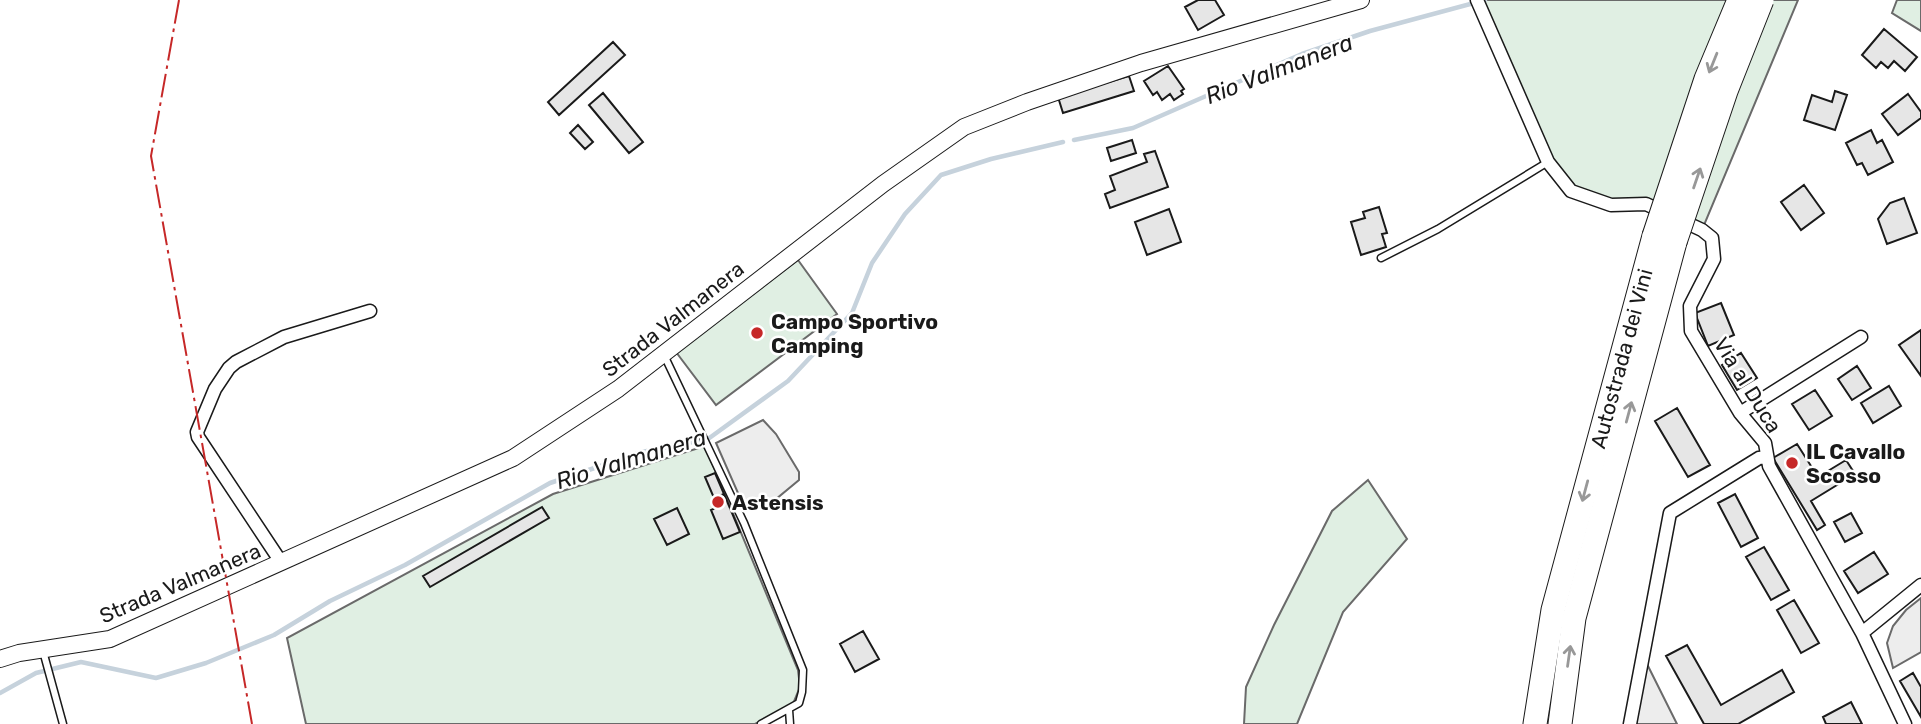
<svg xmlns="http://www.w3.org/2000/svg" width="1921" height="724" viewBox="0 0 1921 724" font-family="Rubik,sans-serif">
<rect width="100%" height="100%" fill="#fff"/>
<path fill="#e0efe3" stroke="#6a6a6a" stroke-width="2" d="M1477,0H1798L1702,230L1646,204L1611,205L1571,191L1548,162Z
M1897,0H1921V31L1892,13Z
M798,260L837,314L716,405L676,352Z
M705,446L798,670L800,687L793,704L755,724H306L287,638L553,494Z
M1368,480L1407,539L1343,612L1297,724H1244L1246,687L1274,625L1332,511Z"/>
<path fill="#ededed" stroke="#6a6a6a" stroke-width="2" d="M763,420L776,434L799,472V480L776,499L745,509L716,443Z
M1921,598V652L1893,668L1887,643L1893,626L1906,610Z
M1646,662L1677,724H1634Z"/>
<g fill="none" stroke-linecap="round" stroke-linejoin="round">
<path stroke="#c6d2dc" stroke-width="4.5" d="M1074,140L1133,128L1302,54L1370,31L1485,0
M0,693L36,673L81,662L156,678L206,663L274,635L330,601L405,565L550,483L642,452L708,439L788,381L852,313L872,263L905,214L941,175L991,159L1063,142"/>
</g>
<path fill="#e6e6e6" stroke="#1a1a1a" stroke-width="2" d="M1198,0H1215L1224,15L1198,30L1185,7Z
M1884,29L1917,57L1905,71L1894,61L1888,68L1881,62L1876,68L1862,55Z
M613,42L625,55L559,115L548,102Z
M1168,66L1184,89L1181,91L1183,94L1174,100L1170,94L1162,100L1157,92L1153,95L1144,81Z
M1129,76L1134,91L1063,113L1058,97Z
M1835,91L1847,95L1835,130L1804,120L1812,95L1832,102Z
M603,93L643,142L629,153L589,105Z
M1908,94L1921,112V118L1898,135L1882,114Z
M578,125L593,142L585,149L570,133Z
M1871,130L1877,143L1882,140L1893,162L1868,175L1862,163L1857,165L1846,143Z
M1132,140L1136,153L1111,161L1107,148Z
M1155,151L1168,187L1110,208L1105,194L1115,190L1110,176L1147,162L1144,154Z
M1804,185L1824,213L1801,230L1781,202Z
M1904,198L1917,233L1887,244L1878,219L1890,203Z
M1379,207L1387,233L1382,234L1386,247L1361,255L1351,222L1365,218L1363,212Z
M1169,209L1181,242L1147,255L1135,222Z
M1721,303L1734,335L1708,346L1695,313Z
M1921,330V376L1899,345Z
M1741,353L1757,378L1737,390L1722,365Z
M1857,366L1871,388L1852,400L1838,379Z
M1889,386L1901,406L1873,423L1861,403Z
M1815,390L1832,416L1809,430L1792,404Z
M1677,408L1710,465L1688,477L1655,421Z
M1797,444L1818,477L1846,460L1855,474L1811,501L1825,525L1817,530L1773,458Z
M715,473L724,494L714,498L705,477Z
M724,494L740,532L723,539L711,510L718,507L714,498Z
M1735,494L1758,538L1741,547L1718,503Z
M542,507L549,518L430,587L423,576Z
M677,508L689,534L667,545L654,519Z
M1851,513L1862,533L1845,542L1834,522Z
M1764,547L1789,590L1771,600L1746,557Z
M1874,552L1888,574L1858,593L1844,571Z
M1794,600L1819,643L1801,653L1777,610Z
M863,631L879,659L855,672L840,644Z
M1687,645L1721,705L1782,670L1794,692L1738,724H1704L1666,656Z
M1913,673L1921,687V717L1900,681Z
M1851,702L1862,724H1826L1823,717Z"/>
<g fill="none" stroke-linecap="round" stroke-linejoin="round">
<g stroke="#1a1a1a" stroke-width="9">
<path id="service" d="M1381,258L1438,229L1548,162
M664,355L744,523L803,670L802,692L799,703L761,724
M43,651L63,724
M789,710L790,724"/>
</g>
<g stroke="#1a1a1a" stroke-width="15">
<path id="minor" d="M1477,0L1548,162L1571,191L1611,205L1646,204L1702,230L1712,238L1714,259L1690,306L1691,331L1740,413L1765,443L1769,466L1862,633L1905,724
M1740,413L1861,337
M281,562L198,437L197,432L215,389L229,368L236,362L284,337L370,311
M1862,633L1921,585
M1630,724L1670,513L1759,458L1767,457"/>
</g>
<g stroke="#1a1a1a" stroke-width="18">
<path id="tertiary" d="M0,659L19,653L110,639L513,458L618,389L883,184L964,127L1027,102L1141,63L1361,0"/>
</g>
<g stroke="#1a1a1a" stroke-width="25">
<g id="motorway">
<path id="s1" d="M1535,724L1553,610L1654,236"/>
<path d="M1560,724L1574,618L1675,242"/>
</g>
</g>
<use href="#service" stroke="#fff" stroke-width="6"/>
<use href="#minor" stroke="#fff" stroke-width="12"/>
<use href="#tertiary" stroke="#fff" stroke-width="16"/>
<use href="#motorway" stroke="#fff" stroke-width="23"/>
<g stroke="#1a1a1a" stroke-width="25" stroke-linecap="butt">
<path id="motorway-bridge" d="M1654,236L1706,79L1739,0
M1675,242L1726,91L1762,0"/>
</g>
<use href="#motorway-bridge" stroke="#fff" stroke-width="23"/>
<path stroke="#c62828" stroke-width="2" stroke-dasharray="24 5 3.5 5" stroke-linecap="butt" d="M179,0L151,156L252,724"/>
</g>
<defs><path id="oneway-shaft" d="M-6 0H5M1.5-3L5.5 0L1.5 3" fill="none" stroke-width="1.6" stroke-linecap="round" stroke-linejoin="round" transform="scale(1.75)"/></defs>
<g stroke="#989898">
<use href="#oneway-shaft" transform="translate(1713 63) rotate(112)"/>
<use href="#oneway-shaft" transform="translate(1697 178) rotate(-71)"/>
<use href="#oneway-shaft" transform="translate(1629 412) rotate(-75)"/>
<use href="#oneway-shaft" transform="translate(1585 491) rotate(105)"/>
<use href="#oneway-shaft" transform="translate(1569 656) rotate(-82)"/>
</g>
<g fill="#c62828" stroke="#fff" stroke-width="2.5">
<circle cx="757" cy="333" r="7"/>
<circle cx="1792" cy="463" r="7"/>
<circle cx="718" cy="502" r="7"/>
</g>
<g text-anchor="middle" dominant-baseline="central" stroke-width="5" stroke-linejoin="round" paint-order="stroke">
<g font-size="21" fill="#1a1a1a" stroke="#fff">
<text transform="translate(673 319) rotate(-38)">Strada Valmanera</text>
<text stroke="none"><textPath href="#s1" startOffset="376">Autostrada dei Vini</textPath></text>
<text transform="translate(1748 385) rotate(58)">Via al Duca</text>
<text transform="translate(180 583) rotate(-23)">Strada Valmanera</text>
</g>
<g font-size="21" font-weight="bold" fill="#1a1a1a" stroke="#fff" text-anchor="start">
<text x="771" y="321">Campo Sportivo<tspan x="771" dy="24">Camping</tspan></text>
<text x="1806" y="451">IL Cavallo<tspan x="1806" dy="24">Scosso</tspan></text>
<text x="732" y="502">Astensis</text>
</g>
<g font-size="23" font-style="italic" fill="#1a1a1a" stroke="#fff">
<text transform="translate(1279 69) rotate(-21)">Rio Valmanera</text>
<text transform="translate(631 459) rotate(-17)">Rio Valmanera</text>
</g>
</g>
</svg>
